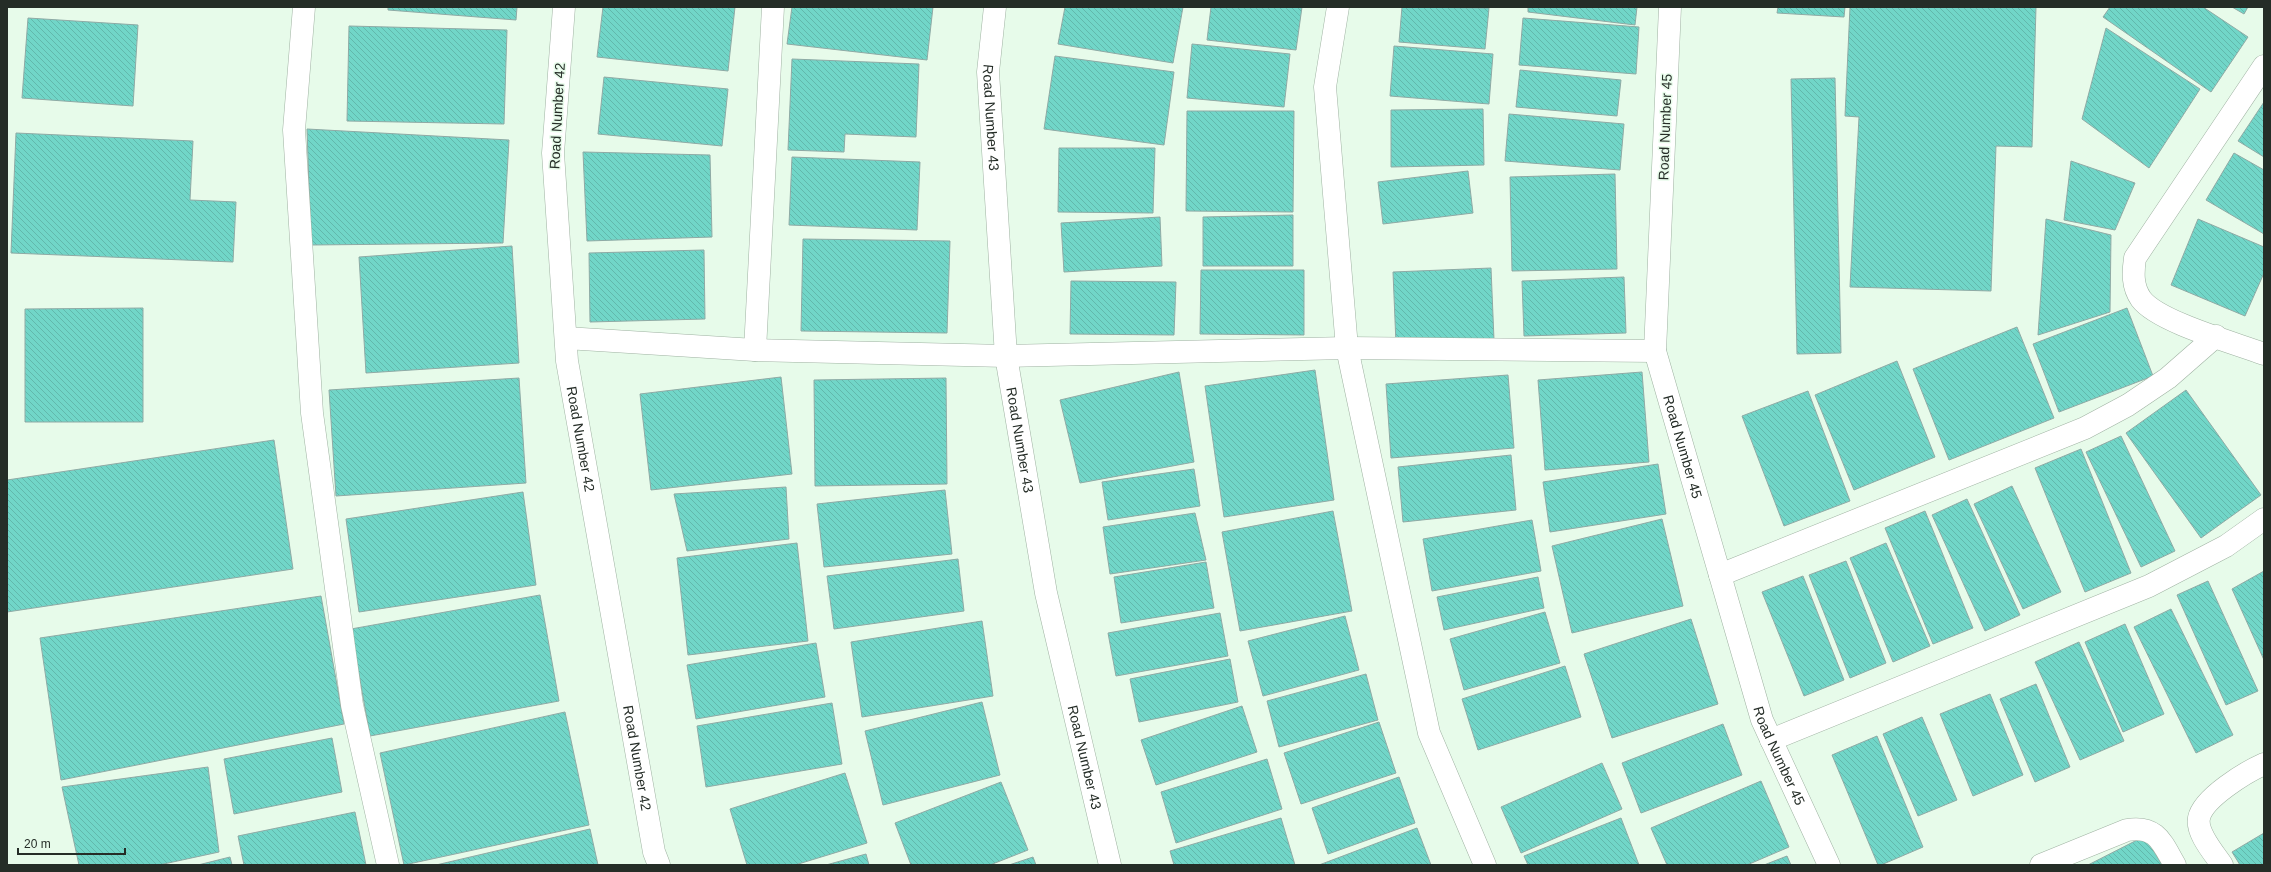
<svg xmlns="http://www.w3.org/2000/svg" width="2271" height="872" viewBox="0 0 2271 872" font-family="Helvetica,sans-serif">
<defs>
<pattern id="building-back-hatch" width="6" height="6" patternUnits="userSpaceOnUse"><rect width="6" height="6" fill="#71d6c8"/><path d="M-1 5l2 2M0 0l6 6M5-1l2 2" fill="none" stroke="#62b8ac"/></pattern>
</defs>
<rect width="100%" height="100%" fill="#e7fbea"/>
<path fill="url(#building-back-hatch)" stroke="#8faaa5" d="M388,7H517L516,20L388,10Z
M603,7H735L728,71L597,57Z
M792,7H933L927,60L787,44Z
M1065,7H1183L1173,63L1058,44Z
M1211,7H1302L1296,50L1207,40Z
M1402,7L1489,8L1485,49L1399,42Z
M1528,7H1637L1635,25L1528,12Z
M1778,7H1845L1844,17L1777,13Z
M1850,7H2036L2032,147L1996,146L1991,291L1850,287L1859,117L1845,116Z
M2110,7H2203L2248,37L2211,92L2103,17Z
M2232,7H2248L2244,14Z
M28,18L138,25L133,106L22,98Z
M1523,18L1639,27L1636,74L1519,65Z
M349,26L507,30L504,124L347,121Z
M2106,28L2200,89L2149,168L2082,119Z
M1192,44L1290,54L1284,107L1187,98Z
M1394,46L1493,54L1489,104L1390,96Z
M1055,56L1174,72L1164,145L1044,129Z
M792,59L919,64L916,137L845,134L844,152L788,150Z
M1520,70L1621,80L1617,116L1516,107Z
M604,77L728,89L722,146L598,134Z
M1835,78L1841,353L1797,354L1791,79Z
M2264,102V157L2238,141Z
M1483,109L1484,165L1391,167V110Z
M1187,111H1294L1293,212L1186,211Z
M1509,114L1624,124L1620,170L1505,161Z
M307,129L509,140L503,243L311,245Z
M16,133L193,141L190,200L236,202L233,262L11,253Z
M1059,148H1155L1153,213L1058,212Z
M583,152L710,155L712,237L587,241Z
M2234,153L2264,170V234L2206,200Z
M792,157L920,162L917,230L789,225Z
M2071,161L2135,183L2115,230L2064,220Z
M1468,171L1473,213L1383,224L1378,182Z
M1615,174L1617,269L1512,271L1510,177Z
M1293,215V266H1203V217Z
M1160,217L1162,266L1064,272L1061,223Z
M2046,219L2111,235L2110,312L2038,335Z
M2198,219L2264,247V273L2245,316L2171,285Z
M803,239L950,241L947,333L801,331Z
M512,246L519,363L366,373L359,257Z
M704,250L705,319L590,322L589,253Z
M1491,268L1494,340L1396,344L1393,272Z
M1201,270H1304V335L1200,334Z
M1624,277L1626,333L1524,336L1522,281Z
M1071,281L1176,282L1174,335L1070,334Z
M143,308V422H25V309Z
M2127,308L2153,376L2059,412L2033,344Z
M2017,327L2054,418L1949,460L1913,369Z
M1897,361L1935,457L1854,490L1815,395Z
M1315,370L1334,500L1224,517L1205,386Z
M1179,372L1194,462L1080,483L1060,400Z
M1642,372L1649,462L1545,470L1538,380Z
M1508,375L1514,448L1391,458L1386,384Z
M781,377L792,474L651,490L640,394Z
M519,378L526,483L336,496L329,390Z
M946,378L947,484L815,486L814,380Z
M2186,390L2261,495L2201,538L2126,433Z
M1808,391L1850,501L1784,526L1742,416Z
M2121,436L2175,551L2141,567L2086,452Z
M274,440L293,569L7,612V480Z
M2081,449L2131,573L2085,592L2035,468Z
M1511,455L1516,510L1403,522L1398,467Z
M1658,464L1666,514L1550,532L1543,482Z
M1194,469L1200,506L1108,520L1102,482Z
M2012,486L2061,592L2023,609L1974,504Z
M786,487L789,539L687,551L674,494Z
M945,490L952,554L824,567L817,504Z
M523,492L536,585L359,612L346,519Z
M1967,499L2020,615L1985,631L1932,515Z
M1333,511L1352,611L1240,631L1222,532Z
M1925,511L1973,628L1933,644L1885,528Z
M1195,513L1206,560L1110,574L1103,527Z
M1662,519L1683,606L1572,633L1552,546Z
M1532,520L1541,571L1432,591L1423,539Z
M797,543L808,641L688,655L677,558Z
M1886,543L1930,646L1893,662L1850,558Z
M958,559L964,611L834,629L827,576Z
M1846,561L1886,663L1850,678L1809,575Z
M1206,562L1214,608L1121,623L1114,577Z
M2264,571V660L2232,589Z
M1803,576L1844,680L1804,696L1762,592Z
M1538,577L1544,608L1444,630L1437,597Z
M2208,581L2258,691L2226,705L2177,595Z
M540,595L559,701L370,736L351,629Z
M321,596L344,724L61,780L40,638Z
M2171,609L2233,735L2196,753L2134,627Z
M1545,612L1560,663L1464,690L1450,639Z
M1220,613L1228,656L1116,676L1108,633Z
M1345,616L1359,670L1263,696L1248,641Z
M1691,619L1718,704L1612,738L1584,654Z
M982,621L993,696L862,717L851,642Z
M2125,624L2164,714L2123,732L2085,642Z
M2079,642L2124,741L2080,760L2035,662Z
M816,643L825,697L696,719L687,665Z
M1230,659L1238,702L1139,722L1130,679Z
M1565,666L1581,717L1478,750L1462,699Z
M1366,674L1378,720L1279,747L1267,701Z
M2036,684L2070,767L2035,782L2000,699Z
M1990,694L2023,775L1973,796L1940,714Z
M982,702L1000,775L883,805L865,731Z
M832,703L842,764L706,787L697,726Z
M1242,706L1257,752L1156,785L1141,740Z
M565,712L589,825L404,865L380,753Z
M1922,717L1957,800L1918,816L1883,734Z
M1379,722L1396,773L1301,804L1284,753Z
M1723,724L1742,775L1641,813L1622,763Z
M1877,736L1923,847L1881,865H1878L1832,755Z
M332,738L342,792L234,814L224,759Z
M1267,759L1282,809L1176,843L1161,792Z
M1602,763L1622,809L1521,853L1501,807Z
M208,767L219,852L159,865H79L62,787Z
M845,773L867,843L795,865H747L730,809Z
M1399,777L1415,823L1328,854L1312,808Z
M1761,781L1789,847L1747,865H1667L1651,828Z
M1001,782L1028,850L990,865H911L895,823Z
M355,812L366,865H244L238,836Z
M1281,818L1295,865H1174L1170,851Z
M1621,818L1639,865H1528L1524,856Z
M1417,828L1431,865H1319Z
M590,829L598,865H436Z
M2264,833V865H2240L2232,852Z
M2145,836L2162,865H2088Z
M866,854L869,865H826Z
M1787,856L1791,865H1764Z
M230,857L232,865H198Z
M1033,857L1036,865H1009Z"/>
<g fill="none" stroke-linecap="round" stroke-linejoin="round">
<g stroke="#9fb2a2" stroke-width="23">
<g id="minor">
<path d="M304,7L294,130L312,413L352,705L388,865"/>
<path id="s1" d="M564,7L553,153L567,361L654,852L659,865"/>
<path id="s2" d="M995,7L988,72L1006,356L1046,593L1110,865"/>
<path d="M1338,7L1325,87L1347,348L1429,733L1485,865"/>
<path id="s3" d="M1670,7L1655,351L1762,720L1829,865"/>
<path d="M2264,66L2135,258C2133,272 2132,286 2141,299C2158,322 2235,343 2264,354"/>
<path d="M566,338L755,350L1006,356L1347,348L1655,351"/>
<path d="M755,350L773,7"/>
<path d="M1720,575L2085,428L2128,405L2168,378L2216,336"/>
<path d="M1771,740L2149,586L2226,546L2264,519"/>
<path d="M2041,865L2127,830C2157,825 2162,843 2175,865"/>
<path d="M2222,865C2214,853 2196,833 2199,818C2203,798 2246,772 2264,764"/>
</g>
</g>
<use href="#minor" stroke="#fff" stroke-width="22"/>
</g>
<g text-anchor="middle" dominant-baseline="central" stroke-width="3" stroke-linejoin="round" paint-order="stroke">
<g font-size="14" fill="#252d27" stroke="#e7fbea">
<text transform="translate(557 116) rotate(-87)">Road Number 42</text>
<text stroke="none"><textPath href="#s2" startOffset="111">Road Number 43</textPath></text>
<text transform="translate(1665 127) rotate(-88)">Road Number 45</text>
<text stroke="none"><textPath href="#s1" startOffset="434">Road Number 42</textPath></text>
<text stroke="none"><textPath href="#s2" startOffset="435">Road Number 43</textPath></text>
<text stroke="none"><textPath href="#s3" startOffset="444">Road Number 45</textPath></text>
<text stroke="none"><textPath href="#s3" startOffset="768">Road Number 45</textPath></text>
<text stroke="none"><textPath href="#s2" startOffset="759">Road Number 43</textPath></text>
<text stroke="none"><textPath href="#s1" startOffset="758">Road Number 42</textPath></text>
</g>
</g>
<rect width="2271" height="872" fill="none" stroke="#252d27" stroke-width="16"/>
<path d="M18 848v6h107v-6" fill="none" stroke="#252d27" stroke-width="2"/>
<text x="24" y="848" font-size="12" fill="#252d27" stroke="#e7fbea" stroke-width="3" paint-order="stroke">20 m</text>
</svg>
